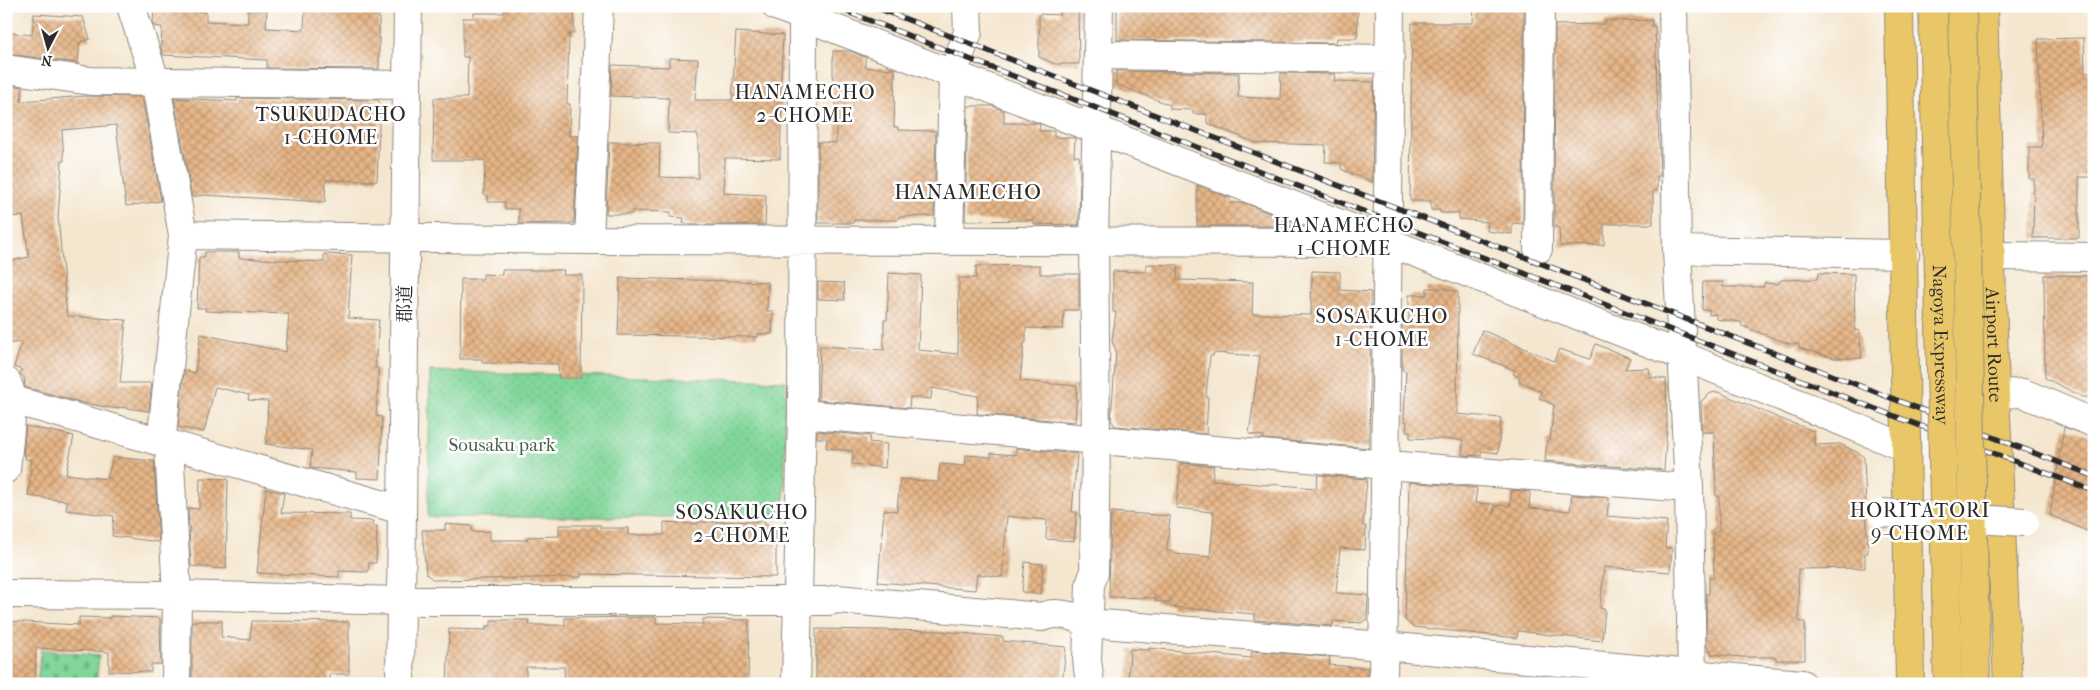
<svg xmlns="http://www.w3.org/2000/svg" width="2100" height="690" viewBox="0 0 2100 690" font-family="'IM FELL French Canon','Noto Serif JP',serif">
<defs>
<pattern id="cemetery-stones" width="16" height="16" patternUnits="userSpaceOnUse" patternTransform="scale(1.25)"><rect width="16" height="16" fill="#81d69a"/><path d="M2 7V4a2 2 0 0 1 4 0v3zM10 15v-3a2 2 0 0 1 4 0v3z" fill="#70b885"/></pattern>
<pattern id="park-dots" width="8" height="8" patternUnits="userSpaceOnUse" patternTransform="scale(1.25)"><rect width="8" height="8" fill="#81d69a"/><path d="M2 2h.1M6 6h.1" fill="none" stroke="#70b885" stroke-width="1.8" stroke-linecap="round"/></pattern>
<pattern id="building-cross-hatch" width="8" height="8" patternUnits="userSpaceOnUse" patternTransform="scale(1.25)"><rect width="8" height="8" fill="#e7b687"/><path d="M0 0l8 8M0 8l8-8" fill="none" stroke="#bb946f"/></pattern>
</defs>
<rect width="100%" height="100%" fill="#fff"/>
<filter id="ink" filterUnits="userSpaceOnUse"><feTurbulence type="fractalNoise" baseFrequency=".02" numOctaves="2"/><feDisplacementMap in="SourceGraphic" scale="10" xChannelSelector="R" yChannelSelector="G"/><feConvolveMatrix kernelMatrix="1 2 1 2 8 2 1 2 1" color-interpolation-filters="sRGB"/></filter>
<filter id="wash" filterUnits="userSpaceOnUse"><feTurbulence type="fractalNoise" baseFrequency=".0096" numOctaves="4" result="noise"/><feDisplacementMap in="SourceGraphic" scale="20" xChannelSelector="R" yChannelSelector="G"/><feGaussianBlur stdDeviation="1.12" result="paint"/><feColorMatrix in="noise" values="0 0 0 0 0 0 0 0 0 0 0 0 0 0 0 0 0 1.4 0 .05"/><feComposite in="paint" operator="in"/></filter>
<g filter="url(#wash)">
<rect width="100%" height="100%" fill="#f4e6cf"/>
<path fill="url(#cemetery-stones)" stroke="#568062" d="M41,650L99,656L96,684H37Z"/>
<path fill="url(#park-dots)" stroke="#568062" d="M430,371L786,381L784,517H428Z"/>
<g id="blocks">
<path fill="url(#building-cross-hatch)" d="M305,6H379V69L267,68V60L163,55L161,48L162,27L154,26L153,23L154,9L206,12V21L248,23V10H267L266,28L304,30Z
M505,6H540V8L574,10V34H569L567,104H570L569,136H578L574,223L519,224V209H505V202H488V195H484L485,160H433L434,98H467L468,57H463V18H474V13H504Z
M1060,6H1078L1079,64H1055L1039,57V14L1060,15Z
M1117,6H1358L1357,38H1337L1336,43L1117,40Z
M1474,6H1524L1523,224L1512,223V234L1487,231L1488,222L1459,219V213H1440V210H1431V201H1410L1412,23H1473Z
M34,14L83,17L90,39L80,42L78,63L6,54V32L32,35Z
M1652,20V26H1655L1660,176H1657V191H1653V224H1604V245L1560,246L1559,228L1554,226L1555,25L1605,24V21Z
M736,32L783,35L780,99H782L780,159L725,158L724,193L766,195L765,225H694L683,223L684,218L670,217L671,212L632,211V214H606L609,142L660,143L659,177L698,178V134L668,133L669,98L611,96L612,65L669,67V58L698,59L695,100H732Z
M2084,38L2085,73L2094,72V177H2079V238H2033L2034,179H2029V147H2042L2038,39Z
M833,51H850L865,57V67L895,69L894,127H898V130L936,131L934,216L898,217V220H854L853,223H818V142L836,143V100H833Z
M1116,71L1239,73L1238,97L1280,99L1281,73L1335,74L1334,81L1374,82L1372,182L1341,169V163L1325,162L1326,145L1256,143L1207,123V114H1193V110L1170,109V105L1116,84Z
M6,85L23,87L21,101L87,96L142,97L161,201L126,206L116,125L62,130L64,161H62L58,217L67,316L126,320L120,383H152L149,411L118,407V409L83,403L25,387L24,377L20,374L22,370L14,367L22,342L6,344V262L29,257L23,216L6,217Z
M174,98L237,101V98L378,100L380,103L377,181L326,180L325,202L203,195L192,197Z
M968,106H993L1004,111V123H1037L1040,124L1039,131H1054V137L1075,138L1074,156H1079L1080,173L1079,225L1034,224V220L965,221Z
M1197,185L1230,198V203H1244L1303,226H1197Z
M205,252H239V258L324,262V254L352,255L348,318L379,320L375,368H378V386L376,416L382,417L380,479L357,478V472L310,468L312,450L266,444L268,401L248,400L249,395L215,387L204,432L178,427L184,370L195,373L201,334L286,352L289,314L205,311L206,308H197L199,257H205Z
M1146,264L1178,265L1177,280L1253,282L1252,314L1311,315L1312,271L1340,272V290L1371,292L1369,448L1263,439L1264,436L1249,434L1260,356L1213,353V356H1210L1206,396L1208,397L1206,434L1115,426L1111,420L1116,351L1112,341L1116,312H1113V271L1146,272Z
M1040,265V274H1079V310H1064L1063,329L1026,328V343H1024L1020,381L1077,386L1075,422L977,414L978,396L932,388L931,399L910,397L909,408L818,400L820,346L884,350V320H887L889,273L921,275L918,350L958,354L959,278H976V266Z
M502,270H564L563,275H582L581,378H559L558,364L482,363V359H460L461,279H483V274L502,275Z
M1819,273L1854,274L1855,331L1859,330L1862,358H1835L1799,348V344H1790L1742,326L1741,322L1716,319V314L1709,315V310H1702L1703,282H1723V287H1764V283L1778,284L1781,280L1817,279Z
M2044,275L2094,276V397H2083L2045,378Z
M620,278L768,282L767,311H773L772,334H757V337L618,335Z
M818,282L844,283L845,300L818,299Z
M1427,288H1444L1458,292L1457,414L1501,418L1498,453L1481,451V456L1462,455L1463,440L1410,438V431H1406L1407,421H1404L1406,371L1402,370V321H1409V295H1427Z
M1482,330L1554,361L1559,349L1590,359L1596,344L1630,358L1625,369L1649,368L1650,377L1666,379L1667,425L1664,470L1545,461L1547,440H1550L1554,405L1539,398L1542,392L1519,381L1520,377L1513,374L1515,370L1473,354Z
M1718,392L1781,419L1814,431V445L1840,444L1861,454L1864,458L1868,553H1865V568L1798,569L1799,622H1805V660H1776V657H1742L1712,654L1707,647L1706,594H1709V578H1714L1713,534L1719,530V496H1716L1714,432H1702L1701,401L1711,393Z
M26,426L74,436L66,474L107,479L113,457L154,461L159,542L112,536L114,516L66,510L67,501L28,496L32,460L25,459L26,455H23Z
M2064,427L2094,438V534L2050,515Z
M817,431L870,436L869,442L887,444L885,468L852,464L853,451L826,448L827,438H817Z
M1016,448L1077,454L1072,512H1077L1074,541L1046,539L1047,520L1007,516L1002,577L977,574L975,590L878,582L884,510L897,511L900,479L938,482L940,464L965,466L966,455L991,457V453L1016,455Z
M1181,463L1214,466L1212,480L1268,485V484L1316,488L1318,475L1367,479L1363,526H1366L1365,550L1340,548L1336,593L1368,595L1367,619L1361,623L1333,621V626L1255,620V614L1170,607V603L1155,601L1156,598L1109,597L1111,512L1170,516L1167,551L1175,552V554L1210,557L1214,515L1212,512L1176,508Z
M200,478L228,479L226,569L191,566L188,508L199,509Z
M1409,482L1477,488L1475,503L1494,504L1493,514L1497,505L1510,506L1512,490L1530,492L1529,508L1570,511L1572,495L1609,498L1607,516L1667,521L1665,548H1672L1670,572L1604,567L1600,608L1605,609L1602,641L1518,631L1517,638L1413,627L1405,620Z
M266,489L284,493L281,513L350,514V520L373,521V526H377L376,563H369L368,572L339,571V577L257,573Z
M765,521L764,525H776V577L581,574V577L434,580L426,574L422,530H445V524L472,526V532L490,531V540H527V537L559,536V525H601L600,528H628V535H664V522L698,524V522Z
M1025,562L1043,564L1041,594L1022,592Z
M110,616L160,618L161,664H151V672L109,671V652L36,648L35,684H6V621L79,625V617L110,618Z
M656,617V623L703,624V619L749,620L748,684H565L564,667H526V684H447L449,629L486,630V626H491V620H529V625H565V618Z
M192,621H222L221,637L250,640L252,621L349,622V674H329V684L192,683Z
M816,629L940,631L1003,637V641L1066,647L1062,684H816Z
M1149,648L1251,658L1252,651L1330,657L1329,665L1368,668L1367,684H1128L1130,649L1149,650Z"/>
</g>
</g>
<g filter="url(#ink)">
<use href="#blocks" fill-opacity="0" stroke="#90887d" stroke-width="1"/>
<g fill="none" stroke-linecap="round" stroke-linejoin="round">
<g stroke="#90887d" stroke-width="30">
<path id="minor" d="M131,6L155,80L183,235L162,434L169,445L177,595L176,684
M776,6L1372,236
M1673,6L1677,250L1689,488L1692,684
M1098,55L1390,59
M6,69L91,81L407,85
M183,235L589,240L1388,242L1683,356L1906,448
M589,240L599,6
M949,241L953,74L968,32L967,6
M1538,249L1540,6
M1677,250L1905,254
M1992,256L2094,257
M1995,394L2023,393L2094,423
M6,398L402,510
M802,414L1387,465L1689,488
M6,469L13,399L7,382
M6,594L177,595L402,601H829L837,599L1042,617C1056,610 1076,617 1089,623L1384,646L1802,684
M400,684L408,6
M796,684L802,414L803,6
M1090,684L1087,660L1090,585L1094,573L1096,439L1094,242L1099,6
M1383,684L1390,6"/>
</g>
<g stroke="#90887d" stroke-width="30">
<g id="major">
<path d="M1899,6L1910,684"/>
<path id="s1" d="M1983,6L1995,394L2008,684"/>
</g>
</g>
<use href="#minor" stroke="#fff" stroke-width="28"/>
<use href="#major" stroke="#e9c769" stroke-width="28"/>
<g stroke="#2b2b2b" stroke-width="5.5">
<path id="rail" d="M832,6L1873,408L2094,491
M872,6L2094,476"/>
</g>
<use href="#rail" stroke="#fff" stroke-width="4" stroke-dasharray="11" stroke-linecap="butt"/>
<g stroke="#90887d" stroke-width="30" stroke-linecap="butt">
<path id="minor-bridge" d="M1882,513L2024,522"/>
</g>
<g stroke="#90887d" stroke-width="30" stroke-linecap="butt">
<g id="highway-bridge">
<path id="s2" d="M1933,6L1948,684"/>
<path d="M1962,6L1976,684"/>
</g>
</g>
<use href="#minor-bridge" stroke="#fff" stroke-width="28"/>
<use href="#highway-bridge" stroke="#e9c769" stroke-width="28"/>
</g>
</g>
<g text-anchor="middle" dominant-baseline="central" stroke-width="5" stroke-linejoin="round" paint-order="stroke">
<g font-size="19" fill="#2b2b2b" stroke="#fff">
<text transform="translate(405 304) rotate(-89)">郡道</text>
<text stroke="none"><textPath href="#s2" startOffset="339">Nagoya Expressway</textPath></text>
<text stroke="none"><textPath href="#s1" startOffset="339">Airport Route</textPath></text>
</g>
<g font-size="19" fill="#455e4c" stroke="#fff">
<text x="502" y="445">Sousaku park</text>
</g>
<g font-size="20" letter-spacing="1" fill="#2b2b2b" stroke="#fff">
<text x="805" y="92">HANAMECHO<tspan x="805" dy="23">2-CHOME</tspan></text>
<text x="331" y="114">TSUKUDACHO<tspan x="331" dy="23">1-CHOME</tspan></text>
<text x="1344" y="225">HANAMECHO<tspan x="1344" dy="23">1-CHOME</tspan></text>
<text x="1382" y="316">SOSAKUCHO<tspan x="1382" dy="23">1-CHOME</tspan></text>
<text x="1920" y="510">HORITATORI<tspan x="1920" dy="23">9-CHOME</tspan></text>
<text x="742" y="512">SOSAKUCHO<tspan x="742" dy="23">2-CHOME</tspan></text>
</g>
<g font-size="21" letter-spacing="1" fill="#2b2b2b" stroke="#fff">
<text x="968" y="192">HANAMECHO</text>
</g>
</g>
<rect width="2100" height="690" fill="none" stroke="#fff" stroke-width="25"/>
<g transform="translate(48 48) rotate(186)" stroke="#ffffff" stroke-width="4" paint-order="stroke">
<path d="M0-4L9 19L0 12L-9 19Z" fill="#2b2b2b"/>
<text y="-8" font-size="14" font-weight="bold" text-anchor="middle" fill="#2b2b2b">N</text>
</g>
</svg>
